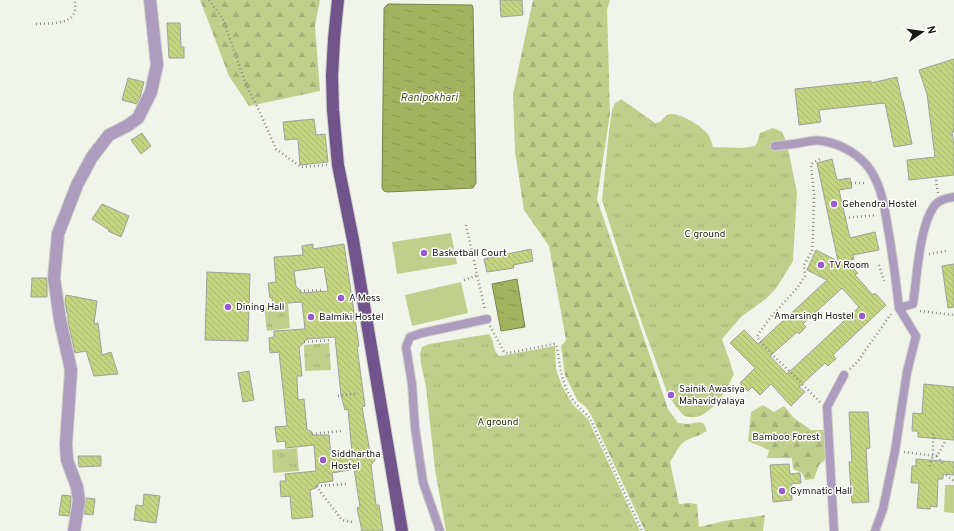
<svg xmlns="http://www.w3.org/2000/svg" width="954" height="531" viewBox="0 0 954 531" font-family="Overpass,sans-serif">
<defs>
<pattern id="grass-tufts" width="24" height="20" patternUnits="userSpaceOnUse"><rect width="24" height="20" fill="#c1cf8c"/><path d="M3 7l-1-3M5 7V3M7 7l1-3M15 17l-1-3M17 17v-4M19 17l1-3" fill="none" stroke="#a5b178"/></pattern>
<pattern id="forest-firs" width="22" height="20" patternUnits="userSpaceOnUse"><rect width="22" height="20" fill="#c1cf8c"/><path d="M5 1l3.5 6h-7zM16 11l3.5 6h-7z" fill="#a5b178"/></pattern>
<pattern id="water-ripples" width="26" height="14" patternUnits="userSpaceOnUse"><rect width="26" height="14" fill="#a2b25e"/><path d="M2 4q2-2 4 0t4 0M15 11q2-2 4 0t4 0" fill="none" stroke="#8b9851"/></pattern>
<pattern id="building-back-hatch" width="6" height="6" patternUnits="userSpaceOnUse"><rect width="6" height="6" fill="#c4d580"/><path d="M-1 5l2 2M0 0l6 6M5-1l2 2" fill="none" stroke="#a8b66e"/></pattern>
</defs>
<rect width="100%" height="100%" fill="#f1f4ea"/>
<path fill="url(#grass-tufts)" d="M621,99L655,123L660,122C663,119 666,115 670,114C680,113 700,125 706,132C710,136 711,141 713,147L742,148L755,146L757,143L760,133L773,128L782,132L787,143L797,193L793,261L777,287L767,298L741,317L722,339L734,374C727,389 716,409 700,416C695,418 689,417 684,416L674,404L668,395L634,301L602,200L609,131L612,110L615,103Z
M288,304L290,328L267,331L264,307Z
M489,334C495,341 492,350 499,356L555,346L556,369L562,386L573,405L588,419L640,531H446L435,470L426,387L421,364L420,354L422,347L429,344Z
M329,343L331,370L305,371L304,345Z
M297,448L299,471L273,473L272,450Z"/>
<path fill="url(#forest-firs)" d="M200,0H320L315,26L320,91L249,106L229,76Z
M533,0H610L607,10L610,114L597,199L668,409L678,423L687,424L700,422L704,424L707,431C701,435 696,436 689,439C680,442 675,454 670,462L679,504L690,503L697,504L699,527L724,521L765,515L763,531H645L592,417L586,407L577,400L565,375L561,346L566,340L549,246L524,210L515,152L513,94Z
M763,405L774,412L784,406L794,418L811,430H825V460L819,465L814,479L805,480L802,473L793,469L792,458H767L769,450L748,441L751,412Z"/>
<path fill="#c1cf8c" d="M451,233L457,264L397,274L392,242Z
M461,282L468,313L412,326L405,295Z
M945,485H954V513L944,512Z"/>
<path fill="url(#water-ripples)" stroke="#798448" d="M388,4L472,5L473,8L476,183L473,188L387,192L384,191L382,188L384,13V8Z
M517,279L525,327L501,331L492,284Z"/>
<path fill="url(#building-back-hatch)" stroke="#9ea197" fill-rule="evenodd" d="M500,0H522L523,15L501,17Z
M167,23H180L181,47H184V58H169Z
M954,59V132H952L954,146V175L909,180L907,160L935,157L927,94L919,70Z
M897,77L902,101H903L912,144L894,147L885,103L819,110L821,122L799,125L795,89L871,81V83Z
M128,78L144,82L140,97L137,104L122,100Z
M314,119L316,135L325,134L328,162L300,165L298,139L285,140L283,122Z
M142,133L151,146L141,154L131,140Z
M832,159L837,180L850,178L852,188L839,190L850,238L875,232L879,250L853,255L854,259L846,261L858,273L855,275L873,295L875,293L886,305L833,355L836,359L832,362L828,366L825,363L799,387L805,392L791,406L771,384L760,395L752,387L748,391L740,383L755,368L730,343L744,330L758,344L827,280L807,270L816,250L838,261L817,163ZM842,288L859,307L787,374L770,356L797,332L799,334L806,327L803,324Z
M102,204L129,216L121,237L108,231L109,230L92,219Z
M313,244V249L344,244L359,346L357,347L365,406L362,407L370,452L374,455L375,460L371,465L376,505H379L383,531H362L357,508L360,507L354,469L332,473L333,481L319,483L316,488L310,490L313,517L292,519L290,496L281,497L280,481H286L285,474L316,471L314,445L286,448L285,441L277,442L275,427L287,426L279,352L270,353L269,338L274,337V331L305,329L302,302L273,304L272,298H270L268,283L276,282L274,257L303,255L302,246ZM324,267L328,291L302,293L296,286L294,271ZM335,337L341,395L345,410L348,409L352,453L331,456L329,435H312L311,431L307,430L304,399L298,400L297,380V376H302L299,348L307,339Z
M531,249L533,261L513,265L514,268L487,272L484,259Z
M954,264V307L948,308L942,266Z
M207,272L250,274L248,341L205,340Z
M32,278H47V297H31Z
M66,295L97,301L94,324L98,323L102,355L111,352L118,374L94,376L86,351L75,353L68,322V314L67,313L65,301Z
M249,371L254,400L243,402L238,373Z
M924,384L954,387V440L918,437V431H912L913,413L922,414Z
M849,412H868L870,448L866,449L869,502L852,503L849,462H852Z
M78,456H101V466L79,467Z
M916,459L954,462V475L943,474V479H938L937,507L931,506L930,509L917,508L919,483H911L912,466H916Z
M789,464L790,474L800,473L801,483L791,484L792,500L773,502L770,465Z
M144,494L160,496L156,523L134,520L136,505L143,506Z
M62,495L71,496V501L69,516L59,515Z
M86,498L95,499L93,515L84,514Z"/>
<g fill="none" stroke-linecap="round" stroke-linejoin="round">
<g stroke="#ced1c8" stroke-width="10">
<path id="lane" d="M775,146C781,145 787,145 793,144C803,143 812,139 823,141C841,144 861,155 871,171C882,188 885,210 888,229C893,256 896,282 899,308
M440,531L423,482L415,428L412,384L406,347L410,337L422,333L487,319
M834,531L827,407L844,375
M875,531L883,509L895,451L907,372L916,336L899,308L913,304C917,278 919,225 935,205C939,200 947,198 954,197"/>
</g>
<g stroke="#ced1c8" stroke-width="14">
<path id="street" d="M74,531L79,501L77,487L67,460L66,444L71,370L60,320L54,278L58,234L77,185L92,157L109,135L127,126L138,118L151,92L157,65L150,0"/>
</g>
<g stroke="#ced1c8" stroke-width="14">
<path id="primary" d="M338,0L334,39L332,76L333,110L338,165L353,240L402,531"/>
</g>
<path stroke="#8a8c85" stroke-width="2.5" stroke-dasharray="1 3" stroke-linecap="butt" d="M209,0L222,17L247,87L258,108L276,149L301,167L327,165
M36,24C47,23 70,25 74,13C76,9 75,4 75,0
M936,180L938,193
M851,183H867
M845,218L877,215
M466,225L485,310
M929,254L946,251
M879,265L885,284
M464,280L478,275
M300,291L323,290
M920,311L954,315
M490,326L504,352L508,353L555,344L557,347C560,366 561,384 573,400C578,407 584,412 590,418L642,531
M304,342L331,340
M850,369L858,361L891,314
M338,396L358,393
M820,402L759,341L757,336L770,318L798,287L805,276L804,265L812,251L813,236L814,194L811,164L822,158
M312,434L341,431
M904,452L937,456L946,440
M937,456L944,465
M930,466L933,456V432
M946,475L954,481
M316,486L342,520L352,522
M317,486L347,484"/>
<use href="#lane" stroke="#ac9cbd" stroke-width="8"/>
<use href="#street" stroke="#ac9cbd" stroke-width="12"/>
<use href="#primary" stroke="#72548d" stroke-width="12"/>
</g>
<g fill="#9a59cf" stroke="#fff" stroke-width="1.5">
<circle cx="834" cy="204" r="4"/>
<circle cx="424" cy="253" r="4"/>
<circle cx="821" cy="265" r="4"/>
<circle cx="341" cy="298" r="4"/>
<circle cx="228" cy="307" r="4"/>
<circle cx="862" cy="316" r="4"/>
<circle cx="311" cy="317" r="4"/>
<circle cx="671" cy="395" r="4"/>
<circle cx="323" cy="460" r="4"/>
<circle cx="782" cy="491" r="4"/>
</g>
<g text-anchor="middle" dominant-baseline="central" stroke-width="3" stroke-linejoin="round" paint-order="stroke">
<g font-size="10" fill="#181916" stroke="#fff" text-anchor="start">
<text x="842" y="204">Gehendra Hostel</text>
<text x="432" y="253">Basketball Court</text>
<text x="829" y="265">TV Room</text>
<text x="349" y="298">A Mess</text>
<text x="236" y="307">Dining Hall</text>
<text x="854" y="316" text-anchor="end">Amarsingh Hostel</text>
<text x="319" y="317">Balmiki Hostel</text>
<text x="679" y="389">Sainik Awasiya<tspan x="679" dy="12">Mahavidyalaya</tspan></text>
<text x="331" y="454">Siddhartha<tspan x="331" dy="12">Hostel</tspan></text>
<text x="790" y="491">Gymnatic Hall</text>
</g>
<g font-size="10" fill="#292f0b" stroke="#fff">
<text x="705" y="234">C ground</text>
<text x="498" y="422">A ground</text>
<text x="786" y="437">Bamboo Forest</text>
</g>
<g font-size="11" font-style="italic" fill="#4c5619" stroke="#fff">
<text x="429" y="98">Ranipokhari</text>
</g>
</g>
<g transform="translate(922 32) rotate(77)" stroke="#ffffff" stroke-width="3" paint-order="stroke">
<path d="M0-3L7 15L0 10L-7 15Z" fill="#181916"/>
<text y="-6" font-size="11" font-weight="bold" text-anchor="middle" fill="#181916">N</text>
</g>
</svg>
